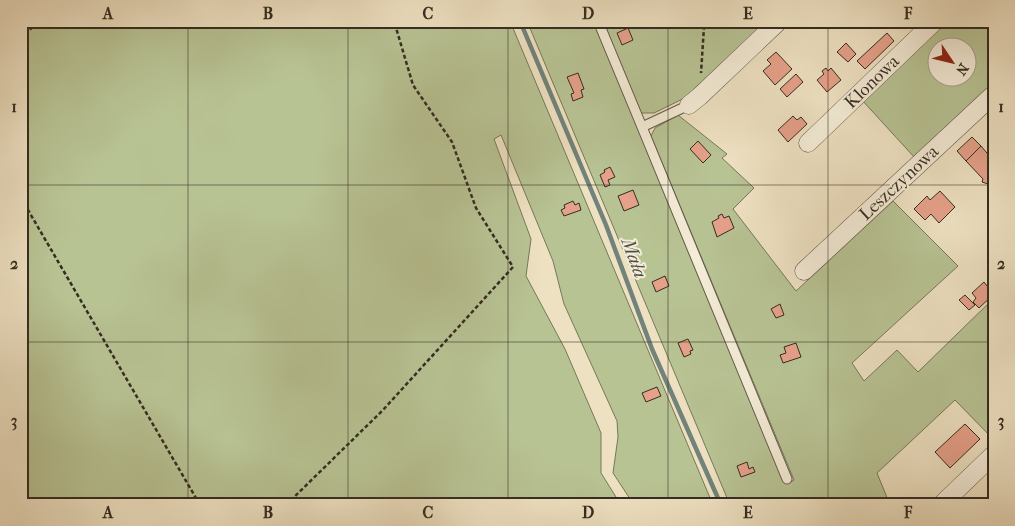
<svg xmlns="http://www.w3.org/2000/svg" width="1015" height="526" viewBox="0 0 1015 526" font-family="'IM FELL French Canon',serif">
<rect width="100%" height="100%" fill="#eee1c2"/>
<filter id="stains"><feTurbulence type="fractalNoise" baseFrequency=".004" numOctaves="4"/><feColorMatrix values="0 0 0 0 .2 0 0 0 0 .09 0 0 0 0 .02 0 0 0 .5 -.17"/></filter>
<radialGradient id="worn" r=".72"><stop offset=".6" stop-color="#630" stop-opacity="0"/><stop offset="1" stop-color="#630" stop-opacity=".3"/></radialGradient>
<path fill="#b8c394" stroke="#76785a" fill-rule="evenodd" d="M21,21H510L713,505H634L613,473L618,437L617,421L564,304L553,261L501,135L494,139L531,239L526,276L565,349L601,433V473L621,505H21Z
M527,21H593L787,484L794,480L651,136L655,128L678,115L727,154L722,158L754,188L733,209L796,291L893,201L958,266L852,363L864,381L897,350L918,372L994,298V440L955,400L877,473L890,505H730Z
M603,21H771L697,92L654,113H641Z
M942,21H994V84L915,158L861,99ZM938,48H968V78H938Z"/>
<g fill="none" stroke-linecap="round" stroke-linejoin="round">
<path stroke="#71837b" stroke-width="4.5" d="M520,21L606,225L652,349L721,505"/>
</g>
<path fill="#e6a18a" stroke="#342c21" d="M628,28L633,40L622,45L617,33Z
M887,33L894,41L865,69L857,61Z
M846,43L856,54L848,62L837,52Z
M776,52L792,69L775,85L763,71L771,64L767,60Z
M826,68L828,71L831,68L841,80L827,92L817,80L824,74L822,71Z
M578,73L584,89L581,90L583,97L573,101L571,94L574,93L567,77Z
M796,74L803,82L787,97L780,89Z
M793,116L797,120L801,117L807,124L788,142L778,130Z
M972,137L981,146L966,161L957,151Z
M698,141L711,155L703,163L690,149Z
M981,146L992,159H994V186L982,182L983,179L966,161Z
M610,167L615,177L608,180L610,185L605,187L600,175L605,172L604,170Z
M633,190L639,205L624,211L618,196Z
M940,191L955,207L939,223L931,214L925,220L914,209L927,196L930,200Z
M573,201L575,205L579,203L581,210L564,216L561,210L565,208L564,205Z
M722,214L724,218L729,216L734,228L717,237L712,222L719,218L718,216Z
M665,276L669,286L656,292L652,282Z
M994,280V294L979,308L973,302L976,298L972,293L984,282L987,286Z
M965,295L975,305L969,310L959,300Z
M780,304L784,315L776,318L771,309Z
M688,339L693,350L690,351L691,354L684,357L678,343Z
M796,343L801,357L783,363L780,355L786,353L784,347Z
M657,387L661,396L646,402L642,393Z
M965,424L980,439L950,468L935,452Z
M747,462L749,469L753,467L755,472L741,477L737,466Z"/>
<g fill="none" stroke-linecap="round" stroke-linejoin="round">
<g stroke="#625949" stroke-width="11">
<path id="lane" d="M598,21L642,127
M689,105L642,127L787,479"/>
</g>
<g stroke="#625949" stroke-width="19">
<path id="street" d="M689,105L700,96L779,21
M808,143L935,21
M804,271L994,94
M941,505L994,454"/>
</g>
<path stroke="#342c21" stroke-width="2.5" stroke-dasharray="4 2.5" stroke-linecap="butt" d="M699,21L704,27L701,73
M21,39L38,21
M21,198L200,505
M286,505L383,410L513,267L476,208L452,142L413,85L394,21"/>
<use href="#lane" stroke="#f4ecd7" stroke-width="9"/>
<use href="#street" stroke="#f4ecd7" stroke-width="18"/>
</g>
<path fill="none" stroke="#342c21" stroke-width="1" stroke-opacity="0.55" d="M188,21V505M348,21V505M508,21V505M668,21V505M828,21V505M21,185H994M21,342H994"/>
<g text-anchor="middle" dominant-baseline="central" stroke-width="4" stroke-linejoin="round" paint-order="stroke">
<g font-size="18" fill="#342c21" stroke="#f4ecd7">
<text transform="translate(872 82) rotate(-44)">Klonowa</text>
<text transform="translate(899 183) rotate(-43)">Leszczynowa</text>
</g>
<g font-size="19" font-style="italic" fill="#4d5046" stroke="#f4ecd7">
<text transform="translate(634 258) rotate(70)">Mała</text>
</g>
</g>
<rect width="1015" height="526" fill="none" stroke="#eee1c2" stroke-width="55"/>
<g transform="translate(952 62) rotate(125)"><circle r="24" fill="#f4ecd7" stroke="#a79f8e"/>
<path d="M0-4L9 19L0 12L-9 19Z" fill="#8f2418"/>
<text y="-8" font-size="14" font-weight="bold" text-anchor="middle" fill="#342c21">N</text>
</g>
<rect x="28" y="28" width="960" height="470" fill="none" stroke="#342c21" stroke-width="2"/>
<g font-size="16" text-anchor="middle" font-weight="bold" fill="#342c21">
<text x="108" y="19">A</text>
<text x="268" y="19">B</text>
<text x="428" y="19">C</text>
<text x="588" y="19">D</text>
<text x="748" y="19">E</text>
<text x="908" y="19">F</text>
<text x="14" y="112">1</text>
<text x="1001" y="112">1</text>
<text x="14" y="269">2</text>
<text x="1001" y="269">2</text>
<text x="14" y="426">3</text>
<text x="1001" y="426">3</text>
<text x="108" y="518">A</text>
<text x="268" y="518">B</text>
<text x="428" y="518">C</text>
<text x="588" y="518">D</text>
<text x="748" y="518">E</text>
<text x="908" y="518">F</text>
</g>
<rect width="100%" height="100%" filter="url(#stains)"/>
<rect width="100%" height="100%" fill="url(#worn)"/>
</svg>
